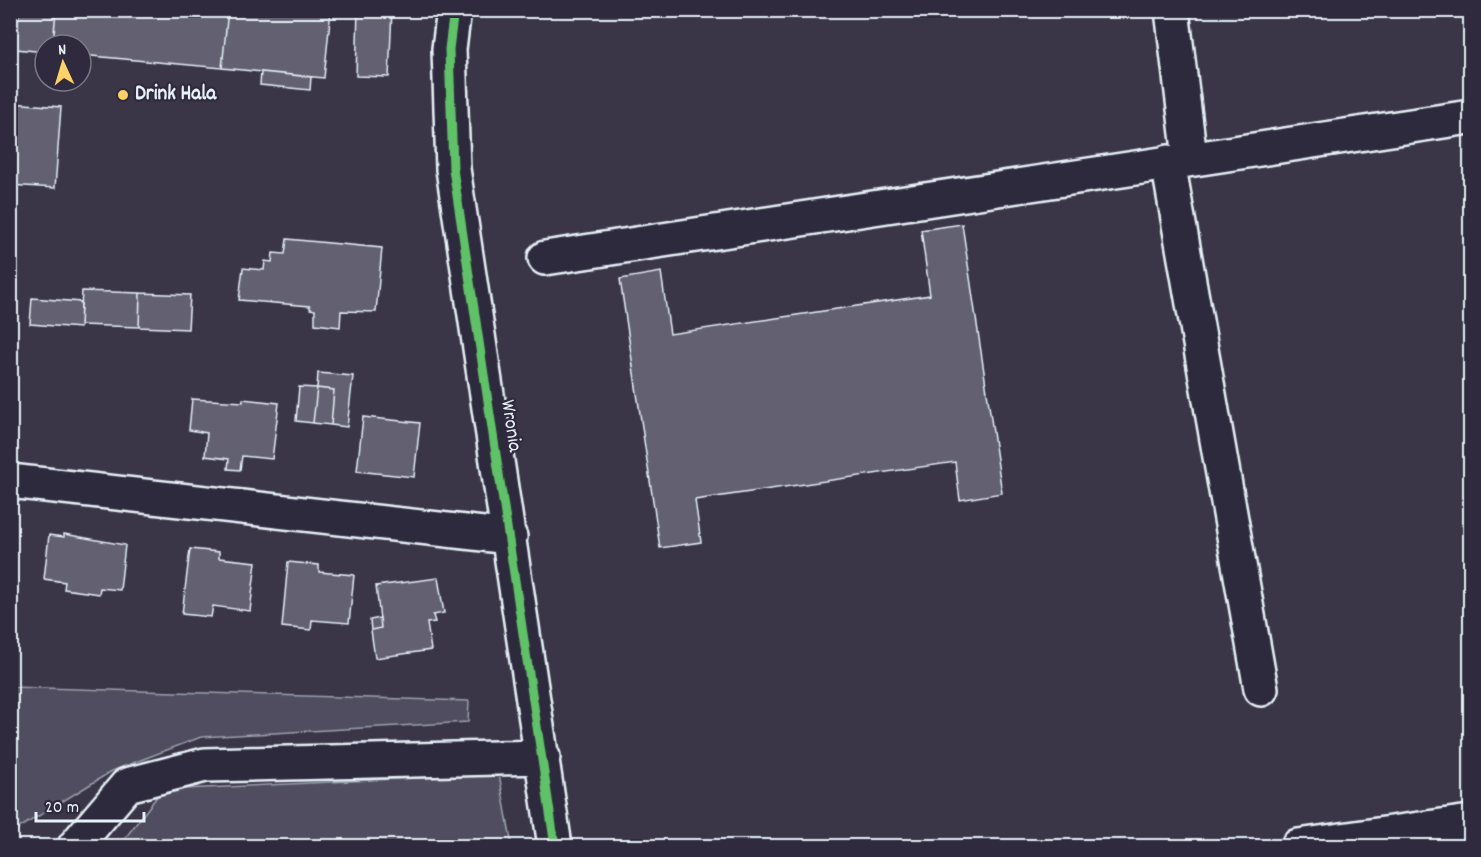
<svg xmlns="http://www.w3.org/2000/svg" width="1481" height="857" viewBox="0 0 1481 857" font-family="Dekko,sans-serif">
<rect width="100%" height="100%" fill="#3a3648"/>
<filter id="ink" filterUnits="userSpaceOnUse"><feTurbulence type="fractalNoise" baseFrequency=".0167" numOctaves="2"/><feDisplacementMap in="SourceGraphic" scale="12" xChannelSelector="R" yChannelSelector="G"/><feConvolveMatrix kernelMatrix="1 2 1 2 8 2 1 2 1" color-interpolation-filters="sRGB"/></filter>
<g filter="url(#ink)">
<path fill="#504e5f" stroke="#9ca0ac" stroke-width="1.5" d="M11,687L469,701L468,722L201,737L112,771L11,833Z
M499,774L512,846H119L162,790Z"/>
<path fill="#636171" stroke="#e8f1f8" stroke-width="1.5" d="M19,10H56L53,45H45V52L16,49Z
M56,10H228L222,68L81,55V45H53Z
M228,10H331L324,78L222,68Z
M358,10H392L389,77L356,76Z
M261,72L311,77L310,90L260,85Z
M12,103L61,107L55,188L10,185Z
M962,224L1002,493L960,500L955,462L695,500L701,542L660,548L620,279L661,272L670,334L930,295L921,230Z
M287,239L382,248L376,312L341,311L340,327L315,324V310L310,309V306L239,300L243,268L264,270L265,261L272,262L273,253L285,254Z
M82,291L140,293L139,327L80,325Z
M140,293L190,295L188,329L139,327Z
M32,298L81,302L80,328L30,324Z
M318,373L353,376L347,427L331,425L334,390L317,388Z
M299,387L317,388L313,423L296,421Z
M317,388L334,390L331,425L313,423Z
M192,399L243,402V399L279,403L272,459L242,456L240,470L228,469L229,459L205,456L207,433L189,430Z
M363,417L420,423L414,477L357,471Z
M64,534L125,545L120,590L100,588L99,594L64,589L65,582L44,579L49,535L64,537Z
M190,549L219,552V558L256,562L250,611L213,606L211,617L182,614Z
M288,562L319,565V572L354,575L349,623L312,620L311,630L282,627Z
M438,578L444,613L433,615L435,622L427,623L431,650L375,658L371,630L381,628L376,586Z
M380,618L381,628L371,630L370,620Z"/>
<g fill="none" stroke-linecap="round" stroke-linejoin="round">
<g stroke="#e8f1f8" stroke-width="38">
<path id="minor" d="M454,10L449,49L453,169L555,846
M1172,10L1190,158
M1168,162L1261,689
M545,258L1470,117
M10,481L510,537
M75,846L127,785L205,765L543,757
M1298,846L1470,822"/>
</g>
<use href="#minor" stroke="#2f2a3d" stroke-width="33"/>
<g stroke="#2f2a3d" stroke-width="13">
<path id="cycleway" d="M454,10L449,49L453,169L555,846"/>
</g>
<use href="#cycleway" stroke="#61c268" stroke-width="9"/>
</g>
</g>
<circle fill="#ffd166" stroke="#2f2a3d" stroke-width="2" cx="123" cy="95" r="6"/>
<g text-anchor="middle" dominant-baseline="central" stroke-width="4.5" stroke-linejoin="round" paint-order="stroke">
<g font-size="21" font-weight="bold" fill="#e8f1f8" stroke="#2f2a3d" text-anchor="start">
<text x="135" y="95">Drink Hala</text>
</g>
<g font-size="21" fill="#e8f1f8" stroke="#2f2a3d">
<text transform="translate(510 426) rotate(81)">Wronia</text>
</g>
</g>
<rect width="1481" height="857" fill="none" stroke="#2f2a3d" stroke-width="36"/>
<rect x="18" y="18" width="1445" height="821" fill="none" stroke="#e8f1f8" stroke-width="2" filter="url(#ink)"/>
<g transform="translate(63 63) rotate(356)"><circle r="28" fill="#2f2a3d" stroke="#797a88" stroke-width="1.5"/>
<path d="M0-4.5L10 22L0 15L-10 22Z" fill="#ffd166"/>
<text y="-9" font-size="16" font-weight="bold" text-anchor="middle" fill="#e8f1f8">N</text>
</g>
<path d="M36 812v9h108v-9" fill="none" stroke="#e8f1f8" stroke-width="3"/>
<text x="45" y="812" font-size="18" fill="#e8f1f8" stroke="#2f2a3d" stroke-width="4.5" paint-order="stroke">20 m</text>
</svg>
